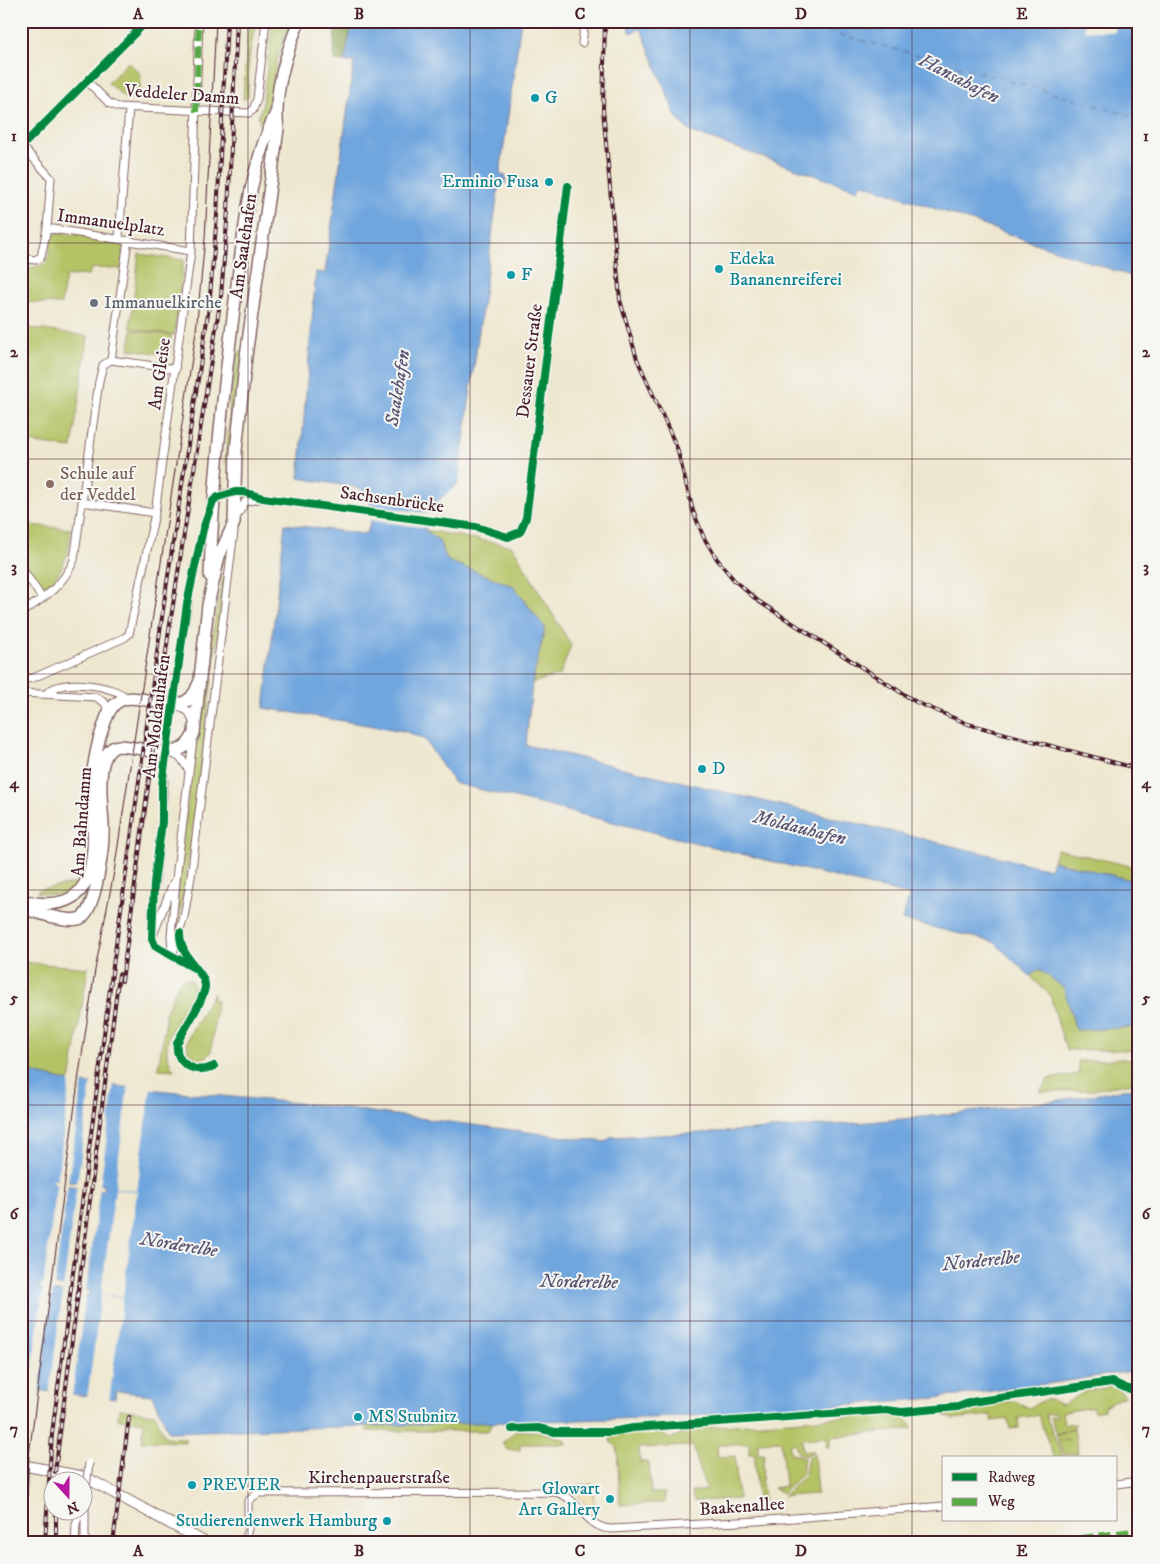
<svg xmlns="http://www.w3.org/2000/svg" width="1160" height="1564" viewBox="0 0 1160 1564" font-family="'IM FELL DW Pica',serif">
<rect width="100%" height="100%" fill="#f6f6f2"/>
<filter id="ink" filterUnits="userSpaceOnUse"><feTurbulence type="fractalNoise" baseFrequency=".02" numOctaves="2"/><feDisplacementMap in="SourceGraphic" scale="10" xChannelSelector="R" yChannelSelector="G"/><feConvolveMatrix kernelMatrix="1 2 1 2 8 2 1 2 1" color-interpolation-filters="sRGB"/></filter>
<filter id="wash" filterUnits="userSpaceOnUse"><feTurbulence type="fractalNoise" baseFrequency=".0096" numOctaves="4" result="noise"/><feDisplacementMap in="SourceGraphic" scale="20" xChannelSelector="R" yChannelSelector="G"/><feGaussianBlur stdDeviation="1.12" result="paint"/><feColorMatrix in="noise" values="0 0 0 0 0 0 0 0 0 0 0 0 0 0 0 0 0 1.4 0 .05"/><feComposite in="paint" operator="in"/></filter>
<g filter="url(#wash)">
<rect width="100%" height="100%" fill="#eee7cf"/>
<path fill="#b4c365" stroke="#7f7148" d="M248,21H256L249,58L248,97L245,99H243Z
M273,21H291L279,52L262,132L258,116L262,106Z
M128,62L141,74L139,98L124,97L108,83Z
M50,233L82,235L123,245L122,269L92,268L88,275L66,276L61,304L21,302V268C52,268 49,260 50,233Z
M139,254L184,260L174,335L130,328Z
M21,327L88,336L72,448L21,441Z
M132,330L171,335L168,355L129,349Z
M238,351L244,352L232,452L225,463L230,417L229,404Z
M21,524L71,529C69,553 64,575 42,588L21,557Z
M425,530L512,546L571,645L560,675L532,683L545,628L513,586L448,561L438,540Z
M226,560L227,561L213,670L206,669Z
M205,676L212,677L187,872L179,920L174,935L190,778Z
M1057,849L1139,868V882L1053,861Z
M78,883C69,899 52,895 37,892L38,890Z
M21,962L88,968L70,1082L26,1071L21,1066Z
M1039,968L1064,988L1076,1030L1139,1027V1050H1066L1050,995L1030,976Z
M183,979L191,980L194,987C185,1017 153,1039 174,1070L158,1069L166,1019L164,1017L177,985Z
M213,993V1000H217L211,1052L207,1057L199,1059L188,1052L187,1041L191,1032Z
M1139,1058V1082L1091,1090L1040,1092L1048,1079L1079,1074L1078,1061Z
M1108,1385L1117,1387L1125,1396L1104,1406V1410L1094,1412L1093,1407L1062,1412L1064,1424L1076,1423L1074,1427L1056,1434L1050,1417L1057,1416L1056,1413L1045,1414L1063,1458H1054L1038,1415L1018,1418L1019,1428L1010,1429L1008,1419L992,1421L991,1415L952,1419L944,1415L973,1406L1015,1401L1029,1408L1048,1398L1062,1405L1086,1391L1108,1387Z
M119,1409L155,1414L165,1437L185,1438V1442L142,1441L144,1422L118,1419Z
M885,1414C896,1416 910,1416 912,1429L830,1437V1446L827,1448L826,1437L802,1439L803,1451H814L805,1456L798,1453L795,1443L789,1445L791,1453L804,1458L802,1473L783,1493L773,1488L785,1486L781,1441L758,1442V1454H764C763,1463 763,1471 762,1479C760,1488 766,1492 763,1504L758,1500C757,1484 754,1470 755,1454H749V1443L717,1445L718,1457L735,1456L738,1499L694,1501L691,1492L706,1490L693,1446L639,1448L640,1462H649L651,1493H665V1503L620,1505L617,1446L610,1442L611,1437L630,1432L656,1430L670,1439L694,1428Z
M494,1421L488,1431H367L366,1425Z
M1074,1428L1078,1453L1064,1455L1058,1441L1068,1439L1058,1440L1056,1435Z
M517,1430L541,1432L566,1440V1444H520V1450H507L502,1443Z
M814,1454L817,1494L783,1496L805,1475L808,1457Z"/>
<path fill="#8fa95a" stroke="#6c6442" d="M335,21H353L344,62L334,61Z"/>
<path fill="#eeda9e" stroke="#9c7c64" d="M593,1484L594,1514L575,1491L574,1485Z"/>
<path fill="#70a6de" stroke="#5d6284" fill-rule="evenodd" d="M353,21H521L500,174L506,176L505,184H499L458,484L428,509L425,530L438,540L448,561L513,586L545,628L532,683L526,745L1050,869L1053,861L1139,882V1027L1076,1030L1064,988L1039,969L1030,976L994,942L902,920L909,898L908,895L454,783L424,739L404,731L264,708L285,524L363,534L367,532C374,518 373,495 359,488L299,478L316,272L325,273L354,62H344Z
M626,21H1139V279L861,183L858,190L696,134L687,129L676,117L641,29L631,33Z
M21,1066L26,1071L70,1082L309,1104L606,1142L610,1137C787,1130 964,1119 1139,1087V1370L1054,1383L936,1398L679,1417L169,1432L152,1395L116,1391L115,1399L26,1389L27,1384L21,1383ZM53,1179L103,1185L104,1188L102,1190L55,1184L51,1180ZM43,1284L88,1290L89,1294L87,1296L43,1290L37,1286Z"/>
<path fill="#eee7cf" d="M1085,21L1116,23L1115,32L1084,30Z
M367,505L429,513L428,528L369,520Z
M70,1080L83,1081L68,1182L57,1181Z
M91,1082L114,1084L100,1187L77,1183Z
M128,1085L151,1088L137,1191L115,1188Z
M57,1181L68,1183L54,1288L43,1286Z
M77,1184L100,1187L86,1292L63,1289Z
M115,1189L137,1192L123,1297L101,1294Z
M43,1288L53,1289L39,1393L29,1392Z
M63,1290L86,1293L72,1397L49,1394Z
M101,1295L123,1298L109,1401L87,1399Z"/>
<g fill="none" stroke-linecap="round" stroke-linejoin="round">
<path stroke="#595573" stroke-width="1" stroke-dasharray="6 5" stroke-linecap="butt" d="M786,21L926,57L1139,118"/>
</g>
</g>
<g filter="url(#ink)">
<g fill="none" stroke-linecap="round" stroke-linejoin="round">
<g stroke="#836564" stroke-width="9">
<path id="street" d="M582,43L585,21
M87,81L109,103L118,107L249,113L253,110L257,99L266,21
M22,146L51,178L47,228
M21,147L147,21
M119,238L129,108
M21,258L35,260L41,257L47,228L191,251
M111,360L176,369
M213,500C226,488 249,492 263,498L476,527L508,537L520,532L526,518L568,186
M82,502L155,513
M237,516L245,502L262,498
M21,567L42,598
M21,613C45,597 62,587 74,560L99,381L103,365L111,360L128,240
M21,675L27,679L33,678L124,638L129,634L155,513L191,251L199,21
M175,689L194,566L210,510
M21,693L96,697L105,703L109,713
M46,694C58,677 116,685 128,699
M176,705L189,712L193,722
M167,745L172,714
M171,753L181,758L188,769
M165,762L162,822L152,912V938L155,946L160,949L194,968
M154,933L173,883
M180,936C180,958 206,973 205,987C204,1001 184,1029 177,1043C174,1064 196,1075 214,1066
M172,950L171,936L177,870L193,740
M172,956L184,917L191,877L234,531
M1116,1484L1139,1481
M85,1497V1543
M75,1543L76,1524L80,1512
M244,1543L248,1529V1501L258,1493L555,1492C579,1497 585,1528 611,1529L756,1521L944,1506"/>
</g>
<g stroke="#836564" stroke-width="12">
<path id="secondary" d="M21,1465L85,1477L206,1543"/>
</g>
<g stroke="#836564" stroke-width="14">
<path id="primary" d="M210,576C213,481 224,387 236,293C244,233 249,168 276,113
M21,900C104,921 94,849 92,793C91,776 95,756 99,740C103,729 106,713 114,705C136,682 184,728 198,685
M21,908C34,911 69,924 81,918C97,909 104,842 103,824C102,806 93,747 120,746C147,747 181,766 194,733L208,605L219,556L234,523L236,451L246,356L278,129C273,94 286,54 299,21"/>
</g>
<use href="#street" stroke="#fff" stroke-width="7"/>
<use href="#secondary" stroke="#fff" stroke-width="10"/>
<use href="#primary" stroke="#fff" stroke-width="11"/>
<path stroke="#4a1f2b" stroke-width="1" d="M25,1543L29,1455L79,1074L95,970L114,872L196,332L205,238L216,21"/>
<g stroke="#4a1f2b" stroke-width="4">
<path id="rail" d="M605,21L603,109L620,300L637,359L677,448L693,511L704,538L717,559L734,580L758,601L916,702L968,724L1139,769
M122,981L168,637L221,296L228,210L237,21
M55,1472L119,974
M45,1543L52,1434L112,973L166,589L209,307L217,215L227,21
M56,1543V1512
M113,1543L129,1417"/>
</g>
<use href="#rail" stroke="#f6f6f2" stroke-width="2" stroke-dasharray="5.5" stroke-linecap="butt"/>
<g stroke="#836564" stroke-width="9" stroke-linecap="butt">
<path id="street-bridge" d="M172,714L175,689
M165,762L167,745
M85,1497L89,1463"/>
</g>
<use href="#street-bridge" stroke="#fff" stroke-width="7"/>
<path stroke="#57aa44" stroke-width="6" stroke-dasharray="12 6" stroke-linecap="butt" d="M196,112L199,21
M1046,1543L1139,1530"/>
<g stroke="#f6f6f2" stroke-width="11">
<path id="cycleway" d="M21,147L147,21
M180,933C179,958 207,973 205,987C203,1002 184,1029 177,1043C174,1064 196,1075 214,1066
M194,968L160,949L155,946L152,938L154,883L162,822V785L187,604L203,529L213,501L218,497L235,492H243L263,498L476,527L508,537L520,532L526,518L568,186
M512,1429L538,1428L555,1432H611L633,1428L886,1410L902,1412L958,1407L971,1402L1112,1382L1128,1389H1136"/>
</g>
<use href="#cycleway" stroke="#00873e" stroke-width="8"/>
</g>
</g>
<path fill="none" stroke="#4a1f2b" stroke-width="1" stroke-opacity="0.55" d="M248,21V1543M470,21V1543M690,21V1543M912,21V1543M21,243H1139M21,459H1139M21,674H1139M21,890H1139M21,1105H1139M21,1321H1139"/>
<g fill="#0f9aa8" stroke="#f6f6f2" stroke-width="2">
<circle cx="535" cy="98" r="5"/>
<circle cx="549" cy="182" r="5"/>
<circle cx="719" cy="269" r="5"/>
<circle cx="511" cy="275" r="5"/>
<circle cx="702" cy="769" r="5"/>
<circle cx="358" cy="1417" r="5"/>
<circle cx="192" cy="1485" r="5"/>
<circle cx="610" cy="1499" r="5"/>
<circle cx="387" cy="1521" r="5"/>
</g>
<circle fill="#6b7280" stroke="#f6f6f2" stroke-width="2" cx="94" cy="303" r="5"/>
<circle fill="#8d6e63" stroke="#f6f6f2" stroke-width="2" cx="50" cy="484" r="5"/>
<g text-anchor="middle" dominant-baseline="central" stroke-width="4" stroke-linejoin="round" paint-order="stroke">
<g font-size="18" fill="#4a1f2b" stroke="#f6f6f2">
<text transform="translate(182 95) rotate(4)">Veddeler Damm</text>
<text transform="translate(111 223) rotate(8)">Immanuelplatz</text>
<text transform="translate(244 246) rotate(-82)">Am Saalehafen</text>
<text transform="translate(530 361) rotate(-83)">Dessauer Straße</text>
<text transform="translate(160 374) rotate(-82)">Am Gleise</text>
<text transform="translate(392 500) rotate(8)">Sachsenbrücke</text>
<text transform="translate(157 716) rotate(-83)">Am Moldauhafen</text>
<text transform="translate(82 822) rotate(-86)">Am Bahndamm</text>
<text x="379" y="1478">Kirchenpauerstraße</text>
<text transform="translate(742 1507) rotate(-4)">Baakenallee</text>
</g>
<g font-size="18" fill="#0d838f" stroke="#f6f6f2" text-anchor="start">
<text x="545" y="98">G</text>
<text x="539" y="182" text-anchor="end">Erminio Fusa</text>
<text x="729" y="259">Edeka<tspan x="729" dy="21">Bananenreiferei</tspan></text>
<text x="521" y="275">F</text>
<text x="712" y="769">D</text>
<text x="368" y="1417">MS Stubnitz</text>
<text x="202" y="1485">PREVIER</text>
<text x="600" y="1489" text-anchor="end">Glowart<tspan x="600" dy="21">Art Gallery</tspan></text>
<text x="377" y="1521" text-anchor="end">Studierendenwerk Hamburg</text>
</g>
<g font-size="18" fill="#5b616d" stroke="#f6f6f2" text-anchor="start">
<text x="104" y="303">Immanuelkirche</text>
</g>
<g font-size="18" fill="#785e54" stroke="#f6f6f2" text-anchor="start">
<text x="60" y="474">Schule auf<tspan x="60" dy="21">der Veddel</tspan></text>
</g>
<g font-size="19" font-style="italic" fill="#595573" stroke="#f6f6f2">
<text transform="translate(959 79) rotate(27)">Hansahafen</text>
<text transform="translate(398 388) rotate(-81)">Saalehafen</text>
<text transform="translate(800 828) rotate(14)">Moldauhafen</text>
<text transform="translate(179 1245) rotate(9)">Norderelbe</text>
<text transform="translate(981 1261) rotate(-6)">Norderelbe</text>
<text transform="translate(579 1282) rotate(1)">Norderelbe</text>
</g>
</g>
<rect width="1160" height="1564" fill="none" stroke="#f6f6f2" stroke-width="55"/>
<rect x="942" y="1456" width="175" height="65" fill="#f6f6f2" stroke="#b1a0a2"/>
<rect x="952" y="1473" width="25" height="8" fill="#00873e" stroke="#b1a0a2"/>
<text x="988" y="1482" font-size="15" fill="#4a1f2b">Radweg</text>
<rect x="952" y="1498" width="25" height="8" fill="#57aa44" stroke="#b1a0a2"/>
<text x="988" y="1506" font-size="15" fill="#4a1f2b">Weg</text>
<g transform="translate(68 1496) rotate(159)"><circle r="24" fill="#f6f6f2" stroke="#b1a0a2"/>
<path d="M0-4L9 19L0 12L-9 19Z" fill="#b5179e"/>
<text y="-8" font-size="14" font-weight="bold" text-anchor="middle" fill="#4a1f2b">N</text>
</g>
<rect x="28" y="28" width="1104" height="1508" fill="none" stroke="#4a1f2b" stroke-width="2"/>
<g font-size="16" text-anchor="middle" font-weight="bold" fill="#4a1f2b">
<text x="138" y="19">A</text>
<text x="359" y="19">B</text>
<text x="580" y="19">C</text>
<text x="801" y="19">D</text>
<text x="1022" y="19">E</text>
<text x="14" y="141">1</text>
<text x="1146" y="141">1</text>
<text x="14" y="357">2</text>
<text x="1146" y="357">2</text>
<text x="14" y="572">3</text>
<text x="1146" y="572">3</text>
<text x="14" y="788">4</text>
<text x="1146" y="788">4</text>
<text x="14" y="1003">5</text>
<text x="1146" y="1003">5</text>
<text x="14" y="1219">6</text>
<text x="1146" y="1219">6</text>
<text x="14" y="1434">7</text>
<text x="1146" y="1434">7</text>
<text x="138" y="1556">A</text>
<text x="359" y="1556">B</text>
<text x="580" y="1556">C</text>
<text x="801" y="1556">D</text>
<text x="1022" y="1556">E</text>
</g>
</svg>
